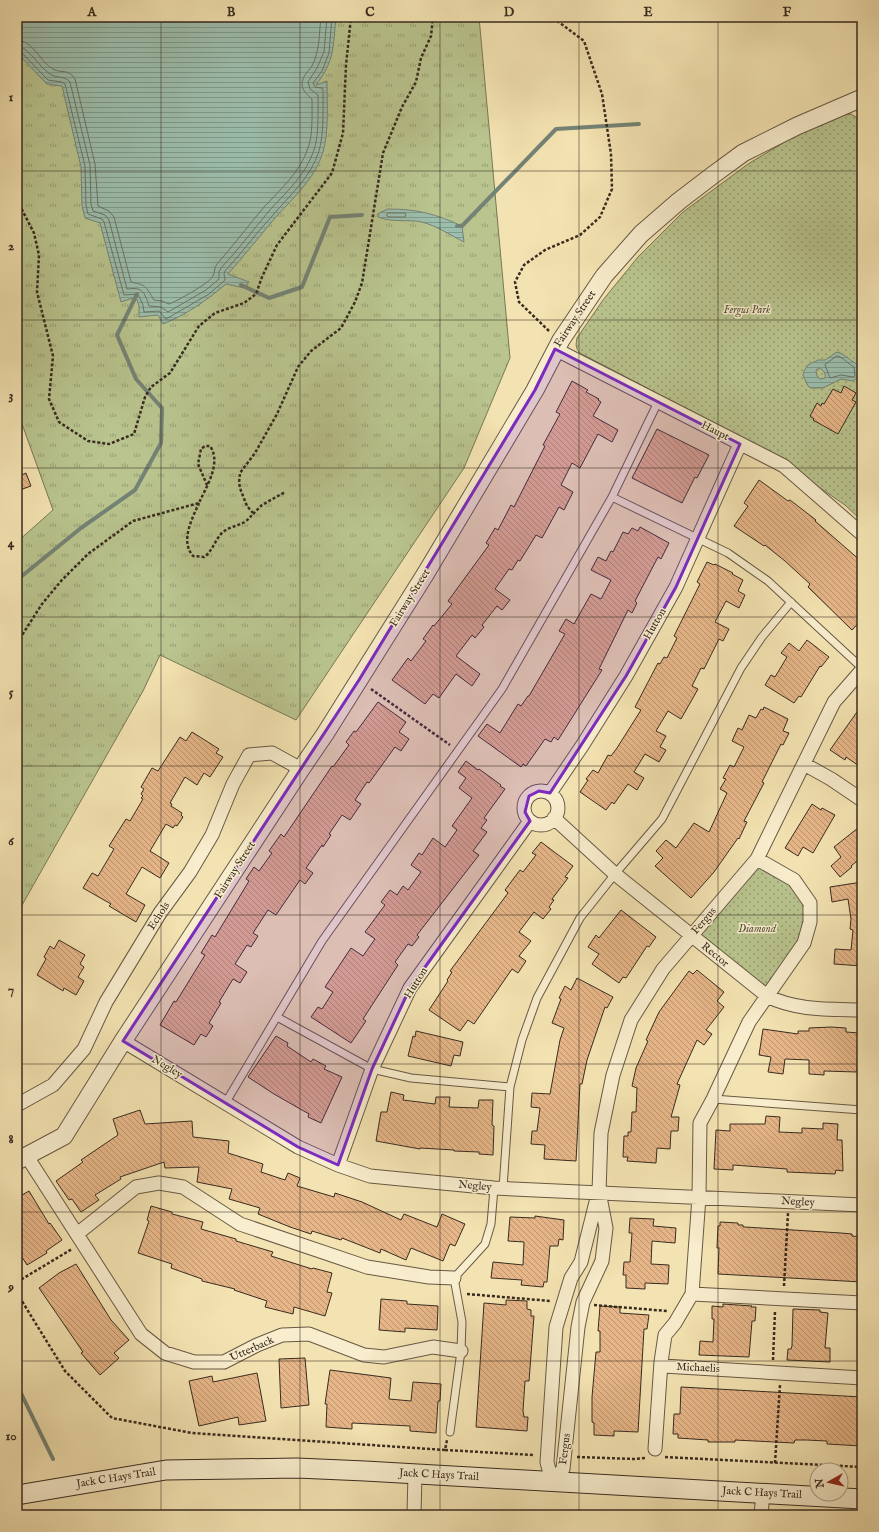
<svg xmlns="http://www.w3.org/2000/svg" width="879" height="1532" viewBox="0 0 879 1532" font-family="'IM FELL English',serif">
<defs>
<pattern id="grass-tufts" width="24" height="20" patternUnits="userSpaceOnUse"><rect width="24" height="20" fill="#b9c48e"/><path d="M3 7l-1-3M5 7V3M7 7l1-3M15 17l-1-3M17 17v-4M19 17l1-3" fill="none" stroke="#979f74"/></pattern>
<pattern id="park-dots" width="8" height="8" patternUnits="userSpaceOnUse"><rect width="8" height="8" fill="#b9c48e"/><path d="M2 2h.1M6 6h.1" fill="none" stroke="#979f74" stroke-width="1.8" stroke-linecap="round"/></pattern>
<pattern id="water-rules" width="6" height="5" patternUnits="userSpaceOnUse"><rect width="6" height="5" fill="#9cbead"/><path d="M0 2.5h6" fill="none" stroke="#809b8c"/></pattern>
<pattern id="building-back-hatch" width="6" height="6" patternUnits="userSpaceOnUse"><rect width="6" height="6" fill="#e6b688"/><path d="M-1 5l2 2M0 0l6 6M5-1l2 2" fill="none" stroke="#bb946f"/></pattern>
</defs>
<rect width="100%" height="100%" fill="#f4e3b2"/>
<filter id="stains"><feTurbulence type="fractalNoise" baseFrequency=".005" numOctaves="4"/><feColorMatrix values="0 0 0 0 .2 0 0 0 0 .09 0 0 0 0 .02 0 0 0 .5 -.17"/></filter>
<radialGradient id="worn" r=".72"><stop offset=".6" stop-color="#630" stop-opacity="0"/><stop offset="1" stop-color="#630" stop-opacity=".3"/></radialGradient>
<path fill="url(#grass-tufts)" stroke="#787857" d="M17,17H479L510,358L464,468L296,720L160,655L143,691L17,914V542L53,510L17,410Z"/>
<path fill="url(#park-dots)" stroke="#787857" d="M851,114L856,117L862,125V521L845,505L762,448L580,353C575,348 576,344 577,338L603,300L638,257L683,212L748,164L793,137L845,115Z
M757,860L793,882L809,903V923L767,994L693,935Z"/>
<path fill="url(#water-rules)" stroke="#748375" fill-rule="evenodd" d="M17,17H336C333,47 335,60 316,85L327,81C327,101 329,133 323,152C315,179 293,198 275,218C259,237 244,256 228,274L249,282L244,288L226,284C207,300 186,315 163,324L158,315L139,317V306L136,297L121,302L100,223L85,218L82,206L81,167L62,86L47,84L17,53Z
M388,209C417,209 436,214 462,226L464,242C450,235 437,226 422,222C406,219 394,223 378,217L379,213Z
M837,352C845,354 849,360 857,364L860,370L859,377L853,381L841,379L823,388H811L808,386L803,375L804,371L808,365L818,360H825ZM819,368C824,370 826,374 825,378L820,379L817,376L816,370Z"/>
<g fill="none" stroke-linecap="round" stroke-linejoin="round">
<path stroke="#6a7466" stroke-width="1" d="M17,40C34,41 40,62 53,69C62,74 68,68 75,79L95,164L98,206L109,211L114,217L131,282C147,285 146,287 154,300L162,301L169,304C177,301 210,283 213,276C215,272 214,268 217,264C233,246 248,226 264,207C281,189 300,172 308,148C313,135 312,114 312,99C308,95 303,92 302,85C302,76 308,72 312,66C320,51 319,33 321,17
M17,46C29,47 40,68 50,74C57,79 64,75 70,82L90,165L91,204L93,211L105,215L109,220L127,289C130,289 134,288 138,289C145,291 147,300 149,306L161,307L168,312L206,290L219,279V272L221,268C238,250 253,230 269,211C286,192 306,175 314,150C319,136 318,111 318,95L310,89L308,82L317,68L324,52L327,17
M17,51L21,52L48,80L62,82L65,84L85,166L86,205L88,214L102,219L104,222L124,295L138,294L143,305L144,312L159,311L166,319L209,294L225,280L224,274L225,271C242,253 256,233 273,215C290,195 311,177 319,151C324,134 323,108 323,90L322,88L315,87L313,83L322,71L329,53L332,17
M388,213H405L406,215L405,217H389L387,216Z
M837,356C843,357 848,364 854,367L855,376L853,377L841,375L830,378L825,365Z"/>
<path stroke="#748375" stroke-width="4" d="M457,226H462L556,129L639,124
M241,285L269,298L302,287L330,217L362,215
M17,580L81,528L135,490L161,443L162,408L136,379L117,335L137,294
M17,1385L53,1459"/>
</g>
<path fill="url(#building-back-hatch)" stroke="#382b20" d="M572,381L588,390L586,392L599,399L598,400L601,402L593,416L618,430L612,442L598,434L580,468L572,463L561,485L573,492L564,510L559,507L542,538L536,535L520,561L518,560L512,570L509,569L495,589L510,600L502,610L497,606L482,625L484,627L475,638L472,635L456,656L480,674L472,686L456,674L439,698L433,694L425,704L392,680L408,658L411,661L426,641L423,639L433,625L434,626L452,604L448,601L489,545L486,543L495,528L498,530L511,505L514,507L545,446L543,445L560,414L556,412Z
M844,386L856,393L852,400L856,402L838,434L813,420L814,419L810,416L817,403L821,406L822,403L824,404L833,389L841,393Z
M657,429L709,455L697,478L695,477L682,503L632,478Z
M26,473L31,486L17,491V477Z
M759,480L788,501L790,500L816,520L815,521L862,562V619L852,630L808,587L810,584L785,561L765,545L764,546L734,526L748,506L744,503Z
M640,527L669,543L661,559L658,557L635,601L637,603L632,613L628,610L599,669L602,670L558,740L554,737L551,742L545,739L526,766L523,764L521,767L478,736L487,724L500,733L518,704L521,706L528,696H529L565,634L559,631L566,619L574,624L591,594L601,599L611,580L591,570L598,557L606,561L611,551L613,552L623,532L628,534L632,528L638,531Z
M707,562L714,565L715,564L733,573L732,574L743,580L738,591L745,595L739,608L726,601L715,622L729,629L723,641L719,639L704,669L701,668L692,686L698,689L681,719L668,711L656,731L666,736L660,747L666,750L659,762L645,754L634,772L644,778L637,790L628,784L614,804L612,802L606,810L580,792L588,780L586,779L593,770L598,773L608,755L611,756L617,748L641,710L635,707L658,663L660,664L664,657L667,658L677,638L674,636L700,584L697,582Z
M807,640L829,657L821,667L820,666L801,697L799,696L794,703L765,685L771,675L775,677L787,657L781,653L789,643L799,651Z
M378,702L406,722L399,732L409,739L401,751L395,747L369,783L367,782L355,800L361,804L350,820L342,815L329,834L331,835L323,847L322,845L306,868L313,873L305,884L300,880L276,915L268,910L253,933L258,936L251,947L247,945L235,964L247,972L240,983L233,979L219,1002L221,1003L209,1023L213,1026L206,1037L201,1034L194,1045L160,1025L174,1001L176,1002L205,955L201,953L212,935L215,937L249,881L246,879L254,867L259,871L272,853L269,851L281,834L284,837L326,775L332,766L333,767L349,745L346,742L354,731L356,732Z
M862,705V768L846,757L845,760L830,750Z
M764,707L788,719L783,731L789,733L783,745L781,744L762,782L764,783L744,821L747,822L739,839L738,838L714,872L691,898L655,866L663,858L656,851L666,840L676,848L694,823L709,832L727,793L720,789L726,779L723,778L730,765L734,767L744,747L732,741L738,728L742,730L749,715L756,718L761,709L763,710Z
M192,732L219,749L216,753L223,757L210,777L204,773L197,785L185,777L170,803L172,804L171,806L182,813L181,815L183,817L177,826L175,825L173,828L166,824L150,851L169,863L160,878L142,867L126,894L145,905L136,922L109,906L111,904L83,888L92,873L98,876L114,849L109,846L126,819L130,821L143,799L141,798L143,796L141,794L144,789L141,787L152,768L158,771L180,737L186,741Z
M466,761L478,770L479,769L501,785L500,786L505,789L484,818L487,820L481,828L487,832L473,851L479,855L417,935L419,937L412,946L408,944L395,962L398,965L363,1019L366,1021L351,1043L311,1017L318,1007L322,1009L333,992L325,987L351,948L363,956L375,939L365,932L385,905L381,902L390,890L397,895L403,886L408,890L421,872L411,865L419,853L422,855L433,838L445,847L457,830L452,826L472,798L459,788L466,778L458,772Z
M812,804L821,810L822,808L835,815L813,853L803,847L798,856L785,848Z
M858,828L862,834V857L851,866L852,867L840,877L831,866L841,857L834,847Z
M541,842L573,866L565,877L568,878L552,899L554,900L549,907L551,909L543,919L534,912L519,932L531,941L519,956L526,961L518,973L512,969L474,1024L468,1020L460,1031L429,1010L448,981L447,980L452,972L450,971L508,893L505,890L520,870L523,872L536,855L532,853Z
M862,882V966L834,964L835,949L851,950L853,930L850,929L851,919L848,899L832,902L830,887Z
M621,910L656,937L649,947L647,946L626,978L623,977L619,983L592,964L599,954L588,947L596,935L599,938Z
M59,940L85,955L80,964L84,967L78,977L84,981L76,995L64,988L63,991L37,975L46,959L44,957L50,946L54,949Z
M697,970L724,992L717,1001L724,1007L706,1030L712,1034L704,1045L697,1040L677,1084L680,1085L671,1117H679L678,1131H671L670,1149L657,1148L656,1163L627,1161L628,1157H623L624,1136H628V1132H631L632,1112H636L637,1088L632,1086L636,1068L648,1041L646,1040L659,1012L689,971L693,974Z
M577,978L613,997L607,1008L605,1007L587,1060L582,1084H580L576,1161L544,1159L545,1145L531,1144L532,1131H537L540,1108L531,1107L532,1093L550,1094L560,1040L564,1028L552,1023L561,999L559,998L565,986L571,990Z
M831,1027L846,1028V1032L859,1033L857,1072L824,1071V1075L809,1074V1060L785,1059L783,1074L768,1072L771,1057L759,1055L763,1029L798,1034V1031H809V1028Z
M416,1031L463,1042L460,1056L454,1055L451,1066L408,1056L413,1036L415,1037Z
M276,1036L288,1043L287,1046L311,1062L313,1059L326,1066L324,1069L342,1077L321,1123L308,1117L309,1114L274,1094L248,1077Z
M391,1092L404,1095L403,1100L435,1104L436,1097H450L449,1107L478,1108L479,1100H493L492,1125L494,1126L493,1155L479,1154V1152L454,1151V1150L420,1148V1149L376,1141L381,1112H387Z
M140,1110L145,1124L192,1121L193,1137L229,1141L228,1153L263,1164L261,1172L285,1180L288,1173L300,1178L297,1186L334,1197L335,1193L362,1202L401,1220L404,1214L437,1227L442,1214L465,1224L455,1246L450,1244L443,1261L411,1248L406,1260L381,1249L380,1253L342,1238L341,1240L312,1231L311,1234L290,1227L258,1214L260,1208L229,1199L232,1189L197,1182L199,1167L165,1168L164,1162L120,1177L121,1179L95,1195L99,1200L81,1212L72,1199L69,1200L56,1181L83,1162L81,1160L118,1135L113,1119Z
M766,1116L780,1117L779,1132L802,1133V1128L823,1129V1123L838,1124L837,1140H842L843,1171L836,1170L835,1174L787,1172V1169L733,1165V1170L714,1169L716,1130L730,1131V1124H765Z
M29,1191L49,1224L50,1223L62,1240L46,1251L47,1253L27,1265L17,1249V1198Z
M151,1206L172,1212V1214L203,1222L201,1229L236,1239V1241L273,1252L271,1256L312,1269L313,1268L332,1273L327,1292L332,1293L325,1316L294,1307L293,1314L265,1307L267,1301L234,1290L235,1289L202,1281V1279L171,1268L172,1264L138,1253L149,1221L147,1220Z
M535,1216L564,1220L563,1240L559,1239L558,1246H550L547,1282H544L543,1287L521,1285L522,1280L491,1278L493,1262L523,1265L524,1242L508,1241L510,1217L535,1218Z
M630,1218L654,1219L653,1226L676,1228L675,1243L652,1241L651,1264L669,1265L668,1284L645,1283V1289L626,1288V1275H623L624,1262H630L632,1233H629Z
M720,1222L738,1223V1225H743V1227H745L841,1233L852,1234V1236L862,1237V1282L718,1274L719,1248H717L718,1226H720Z
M76,1264L111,1320L129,1340L114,1353L119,1358L100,1375L81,1353L83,1352L39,1288L59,1273Z
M381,1299L407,1301V1304L438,1306L437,1330L405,1328V1332L379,1330Z
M506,1300L527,1301V1309L531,1310V1316H534L529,1381H525L523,1411L524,1417H528L527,1431L476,1427L484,1303L506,1305Z
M723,1304L752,1306L751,1307H756L755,1321H752L749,1357L699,1355L700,1341L713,1342L714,1319H712V1306L723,1307Z
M600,1306L620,1307V1313L649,1315L647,1329H644L638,1432L614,1431V1436L594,1435V1423L592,1422V1397L596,1352H600V1331H598Z
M793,1309L820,1310V1312L828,1313L825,1348H830V1362L787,1360L788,1349H791L792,1346Z
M305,1358L309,1405L281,1408L279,1359Z
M330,1370L391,1378L389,1399L411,1401L413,1382L441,1384L440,1401H438L436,1433L410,1431V1426L352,1423V1429L326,1427L327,1404H325Z
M257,1373L266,1421L239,1425L238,1417L199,1426L189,1381L212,1376L213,1382Z
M681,1387L862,1397V1446L827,1444V1441L806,1440H795L794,1443L735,1440V1442H708V1440L678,1438V1434H673L674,1414H680Z"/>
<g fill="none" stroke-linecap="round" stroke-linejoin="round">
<g stroke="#675944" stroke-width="9">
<path id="service" d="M612,497L728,553L768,581L862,668
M277,1017L372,1069L411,1078L510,1087
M713,1099L862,1110
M226,1102L322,941L502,689L612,497L658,402
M503,1188L510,1087L522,1040L537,998L580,918L615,874L662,819L741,668L762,637L791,602
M450,1432L461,1351L462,1322L454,1278L485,1244L491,1224L494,1188"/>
</g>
<g stroke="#675944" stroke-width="15">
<path id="minor" d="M555,349L784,466L862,534
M804,764L831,779L862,800
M524 808a17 17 0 1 1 34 0a17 17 0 1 1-34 0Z
M550,793L582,746L626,676L676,587L740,444
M554,818L615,874L767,996C797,1011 830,1009 862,1010
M123,1041L298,1147L338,1165L370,1176L494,1188L862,1205
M17,1105L53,1085L84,1049L106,1002L160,913L190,872L212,835L233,784L249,755L272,753L301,769
M26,1155L141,1334L165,1353L194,1362H224L257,1345L282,1335L309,1334L364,1355L384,1357L433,1347L461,1351
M338,1165L372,1069L410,988L530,821
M77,1234L136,1187L159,1183L183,1187L240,1224L367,1267L429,1277L454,1278
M692,1294L699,1197L700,1123L713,1099L749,1022L804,943L810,922V903L794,880L757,859
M862,1303L692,1294L675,1323L665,1335L661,1362L663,1366L862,1378
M655,1449L661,1362
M552,1482L563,1469L578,1327L583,1302L602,1261L606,1228L599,1192L601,1133L613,1075L631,1020L663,969L757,859L834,702L862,670
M552,1482L547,1462L556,1327L571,1278L581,1262L598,1194
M414,1515L415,1474
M761,1515L763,1493"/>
</g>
<g stroke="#675944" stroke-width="19">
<path id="tertiary" d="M17,1161L64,1136L123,1041L301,769L325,734L426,573L535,390L561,340L604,276L641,234L679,201L713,175L743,153L797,126L862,98"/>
</g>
<g stroke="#382b20" stroke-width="21">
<path id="secondary" d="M17,1495L166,1470L297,1468L365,1471L862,1499"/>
</g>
<path stroke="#382b20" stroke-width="2.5" stroke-dasharray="3 2" stroke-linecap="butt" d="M17,200L34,233L39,255L37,292L53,356L49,399L59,422L88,441L109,444L134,434L145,397L151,387L170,373L199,326L215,313L244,303L256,294L262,277L277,245L332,173L343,133L346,65L351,17
M549,331L519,302L515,282L524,265L545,250L580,235L600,217L612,189L611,154L602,94L584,41L552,17
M199,503C192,519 180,541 193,556L204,557C213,551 215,539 223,532C233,524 245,527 253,513L247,506L241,491L239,483L240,473L255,453L277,414L298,367L311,351L341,328L355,302L362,283L383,153L402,107L416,82L421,58L431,36L433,17
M253,514L262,505L285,492
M17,643L42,604L61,581L88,554L133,521L199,503C206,487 222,463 210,446H205L201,449L198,464L207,485
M371,689L450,745
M17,1282L72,1249
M784,1286L788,1213
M17,1293L65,1371L112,1418L192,1433L445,1450L447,1440
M467,1294L551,1301
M594,1305L667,1311
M773,1360L775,1311
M445,1450L534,1455
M577,1457L635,1459L646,1458
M665,1457L862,1467
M775,1463L780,1385"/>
<use href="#service" stroke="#f8edcd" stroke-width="7"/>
<use href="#minor" stroke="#f8edcd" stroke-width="13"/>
<use href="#tertiary" stroke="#f8edcd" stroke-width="17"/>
<use href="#secondary" stroke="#f8edcd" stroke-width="19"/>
</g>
<path fill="#7b2cbf" fill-opacity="0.2" stroke="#7b2cbf" stroke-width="3" stroke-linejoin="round" d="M555,349L740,444L676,587L626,676L550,793L539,791L529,796L525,812L530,821L410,988L372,1069L338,1165L298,1147L123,1041L359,680L535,390Z"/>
<path fill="none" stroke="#382b20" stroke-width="1" stroke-opacity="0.55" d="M161,17V1515M300,17V1515M440,17V1515M579,17V1515M718,17V1515M17,171H862M17,320H862M17,468H862M17,617H862M17,766H862M17,915H862M17,1064H862M17,1212H862M17,1361H862"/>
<g text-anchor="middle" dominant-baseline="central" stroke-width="3" stroke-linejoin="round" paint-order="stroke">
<g font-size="11" font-style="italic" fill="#58513c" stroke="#f8edcd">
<text x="747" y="310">Fergus Park</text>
<text x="757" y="929">Diamond</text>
</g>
<g font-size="11" fill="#382b20" stroke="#f8edcd">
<text transform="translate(575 319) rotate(-56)">Fairway Street</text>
<text transform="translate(715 431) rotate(27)">Haupt</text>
<text transform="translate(410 598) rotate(-58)">Fairway Street</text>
<text transform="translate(655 624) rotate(-60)">Hutton</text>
<text transform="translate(235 870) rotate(-57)">Fairway Street</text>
<text transform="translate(159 916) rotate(-57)">Echols</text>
<text transform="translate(704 921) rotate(-49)">Fergus</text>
<text transform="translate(715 955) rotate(39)">Rector</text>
<text transform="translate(416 983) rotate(-58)">Hutton</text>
<text transform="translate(167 1067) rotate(31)">Negley</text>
<text transform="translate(475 1186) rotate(5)">Negley</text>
<text transform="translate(798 1202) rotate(3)">Negley</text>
<text transform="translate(252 1349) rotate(-24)">Utterback</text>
<text transform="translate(698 1368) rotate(3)">Michaelis</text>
<text transform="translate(565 1449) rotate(-83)">Fergus</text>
<text transform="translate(439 1475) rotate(3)">Jack C Hays Trail</text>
<text transform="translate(116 1478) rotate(-9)">Jack C Hays Trail</text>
<text transform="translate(762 1493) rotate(3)">Jack C Hays Trail</text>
</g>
</g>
<rect width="879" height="1532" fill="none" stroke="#f4e3b2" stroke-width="44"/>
<g transform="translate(829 1482) rotate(262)"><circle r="19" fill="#f8edcd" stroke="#ab9f88"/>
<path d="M0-3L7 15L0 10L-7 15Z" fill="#8f2418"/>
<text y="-6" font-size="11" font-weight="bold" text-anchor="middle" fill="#382b20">N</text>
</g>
<rect x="22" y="22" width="835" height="1488" fill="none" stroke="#382b20" stroke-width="1.5"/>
<g font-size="13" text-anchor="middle" font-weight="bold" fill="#382b20">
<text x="92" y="16">A</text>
<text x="231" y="16">B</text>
<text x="370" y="16">C</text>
<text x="509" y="16">D</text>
<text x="648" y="16">E</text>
<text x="787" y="16">F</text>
<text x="11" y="101">1</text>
<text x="11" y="250">2</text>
<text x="11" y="399">3</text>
<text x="11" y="547">4</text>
<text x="11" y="696">5</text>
<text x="11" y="845">6</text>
<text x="11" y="994">7</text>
<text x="11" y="1143">8</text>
<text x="11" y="1291">9</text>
<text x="11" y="1440">10</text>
</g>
<rect width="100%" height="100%" filter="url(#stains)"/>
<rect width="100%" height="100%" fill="url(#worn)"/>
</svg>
